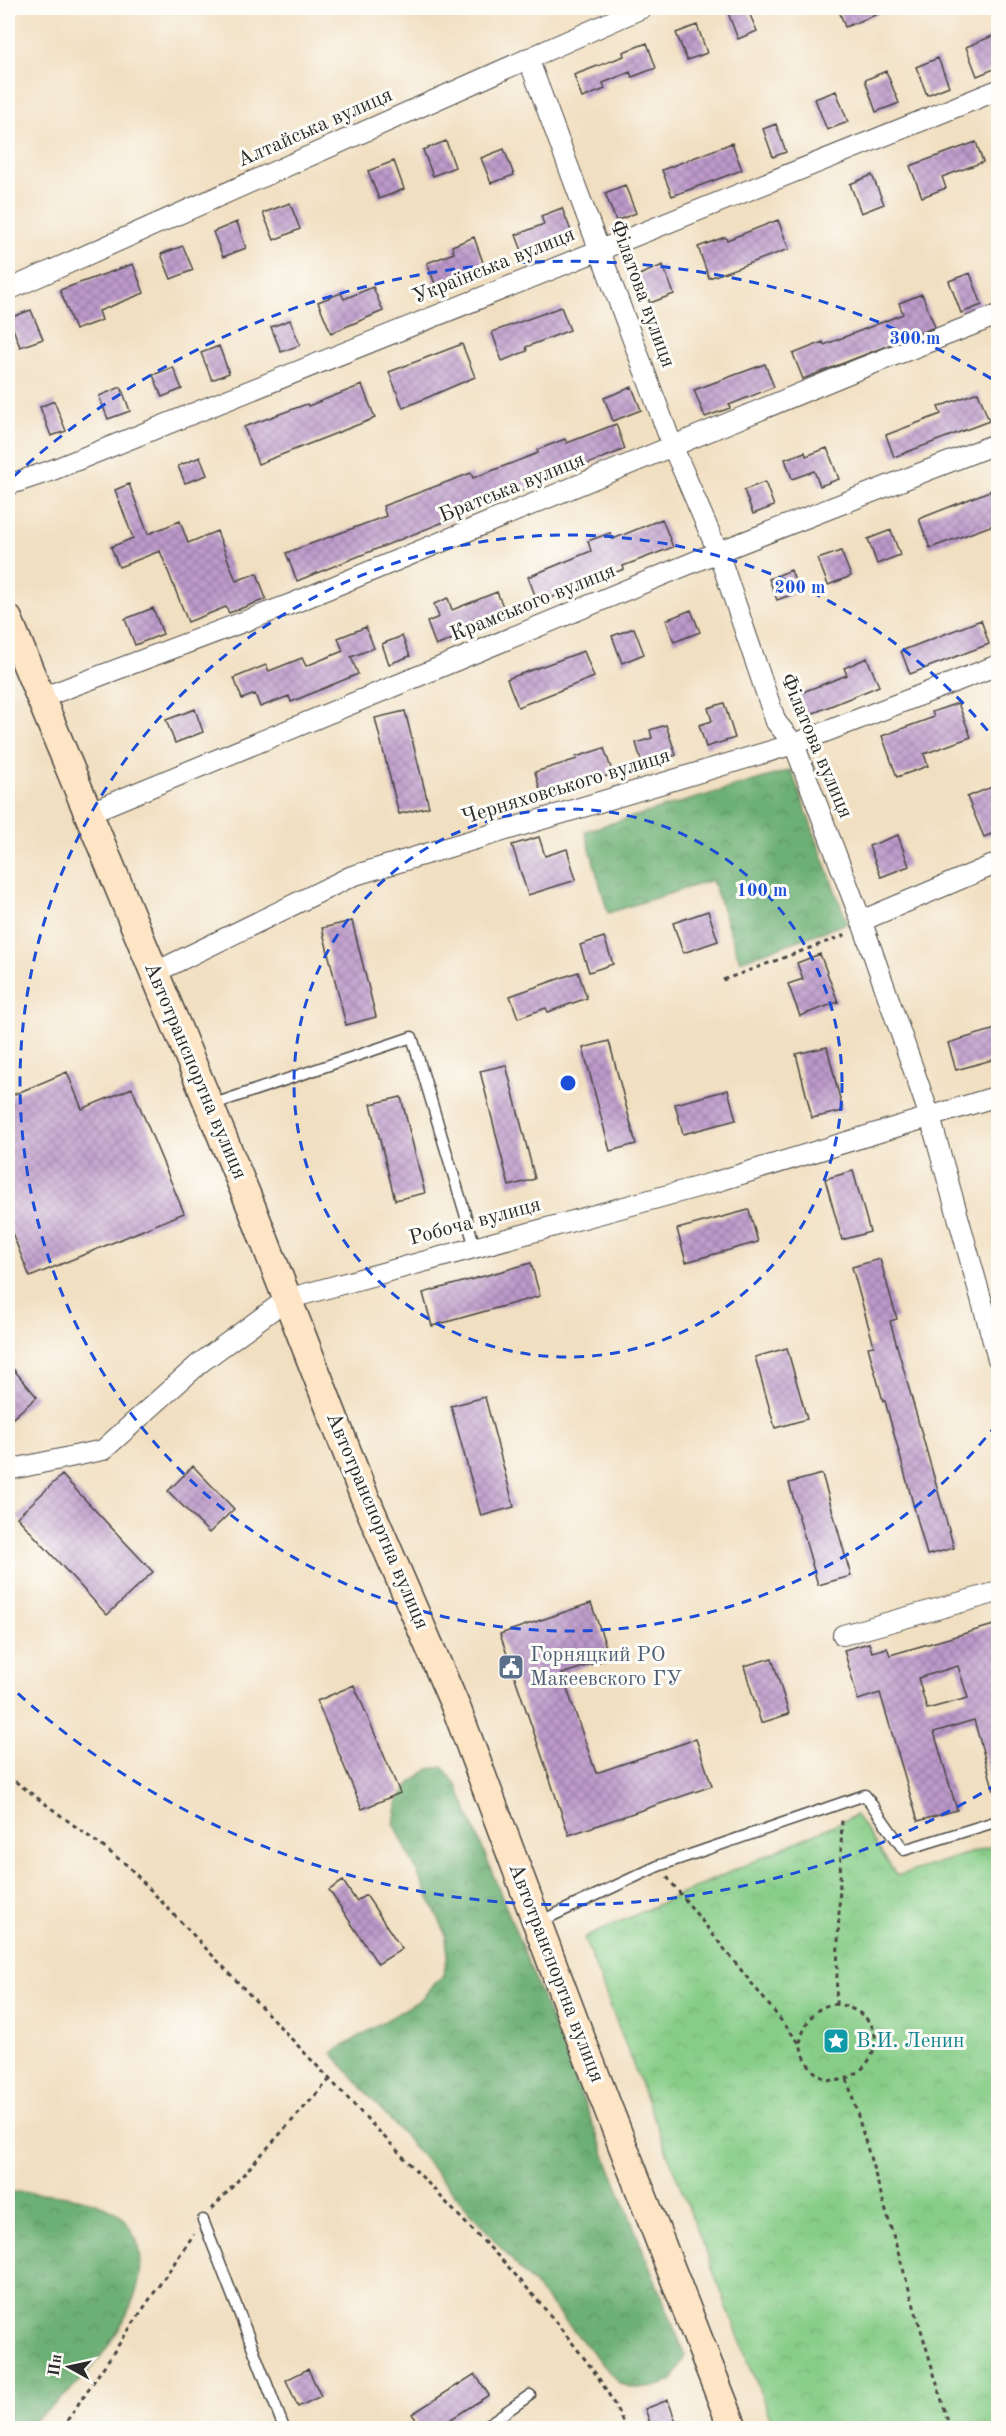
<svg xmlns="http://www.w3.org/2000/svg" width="1006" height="2436" viewBox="0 0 1006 2436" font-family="'Old Standard TT',serif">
<defs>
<pattern id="forest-crowns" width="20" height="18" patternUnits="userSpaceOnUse" patternTransform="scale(1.5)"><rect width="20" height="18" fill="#6db074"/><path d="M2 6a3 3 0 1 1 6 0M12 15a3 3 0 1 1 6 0" fill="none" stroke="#5a8f5f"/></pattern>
<pattern id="park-crowns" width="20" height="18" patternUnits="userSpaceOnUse" patternTransform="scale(1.5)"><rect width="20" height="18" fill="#87cd88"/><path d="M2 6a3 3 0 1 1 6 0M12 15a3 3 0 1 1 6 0" fill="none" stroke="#75b076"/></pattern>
<pattern id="building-cross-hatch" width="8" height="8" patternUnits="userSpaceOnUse" patternTransform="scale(1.5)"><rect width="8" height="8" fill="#bd9acb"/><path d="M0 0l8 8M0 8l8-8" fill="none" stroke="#9a7ea5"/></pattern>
</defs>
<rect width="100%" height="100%" fill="#fdfcf7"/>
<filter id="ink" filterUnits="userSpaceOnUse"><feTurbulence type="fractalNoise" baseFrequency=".0167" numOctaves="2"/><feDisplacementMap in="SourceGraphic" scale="12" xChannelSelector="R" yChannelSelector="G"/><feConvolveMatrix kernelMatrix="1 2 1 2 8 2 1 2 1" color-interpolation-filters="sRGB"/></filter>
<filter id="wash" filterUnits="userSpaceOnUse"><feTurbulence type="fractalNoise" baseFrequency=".008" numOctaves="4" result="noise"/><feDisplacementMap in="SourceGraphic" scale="24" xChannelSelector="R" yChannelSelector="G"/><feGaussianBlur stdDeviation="1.35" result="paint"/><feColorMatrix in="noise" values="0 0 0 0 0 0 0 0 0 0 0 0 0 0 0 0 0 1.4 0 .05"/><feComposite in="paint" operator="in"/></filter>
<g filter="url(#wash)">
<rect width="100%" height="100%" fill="#f1dfc1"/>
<path fill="url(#forest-crowns)" stroke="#4c6e50" stroke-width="1.5" d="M791,770L847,923L740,961L712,880L608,913L585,831Z
M443,1767L458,1787L685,2355L672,2381C652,2389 637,2392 618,2382L332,2053L420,2000L443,1975L448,1955L445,1932L394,1823L398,1801L411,1783L429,1769Z
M8,2192C41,2192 95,2195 122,2217C126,2220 129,2227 132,2232C161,2277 111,2347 80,2381C64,2399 43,2413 25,2428H8Z"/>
<path fill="url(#park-crowns)" stroke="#597c5a" stroke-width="1.5" d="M856,1815L897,1876L995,1845L998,1859V2428H774L584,1938Z"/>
<g id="blocks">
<path fill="url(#building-cross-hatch)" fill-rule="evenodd" d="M743,8H747L757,31L738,39L728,13Z
M838,8H893L845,27Z
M697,25L707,53L687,60L676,33Z
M995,35L999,43V67L977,76L966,47Z
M647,43L656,68L632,77L630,72L603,83L605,89L582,98L574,75L624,56L623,52Z
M938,58L949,86L927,95L916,67Z
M886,71L899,103L876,112L865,80Z
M836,91L848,122L827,130L815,99Z
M776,124L786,152L773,157L763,129Z
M446,141L455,167L433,176L423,150Z
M976,142L983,162L942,177L946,188L922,197L910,166Z
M732,143L742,170L672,196L662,170Z
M504,149L514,175L491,183L481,158Z
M394,161L404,189L379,199L368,171Z
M872,175L884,204L861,213L850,184Z
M625,185L636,213L616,221L605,193Z
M290,203L300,229L274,240L263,213Z
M562,208L573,236L524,256L516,235L544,224L541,216Z
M778,220L789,249L709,278L698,247L725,237L727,240Z
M237,222L246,248L223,257L213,232Z
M474,237L486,271L437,289L427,263L454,253L452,246Z
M183,246L193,270L171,279L161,254Z
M133,264L144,293L99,311L102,320L75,330L60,290Z
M663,265L674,294L650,303L639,275Z
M970,273L982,305L961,313L949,281Z
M373,287L383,311L331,333L318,302L341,293L344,299Z
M922,294L935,327L803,379L793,354L823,342L824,345L903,314L899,303Z
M561,307L570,330L526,347L527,351L502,361L492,332Z
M31,310L43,339L20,347L9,318Z
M290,320L300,345L281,352L271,327Z
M462,344L475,377L403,408L389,372Z
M219,346L229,373L212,380L201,353Z
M765,364L774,387L729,405L730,408L705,417L694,390Z
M173,367L182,389L162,397L153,375Z
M362,385L375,418L258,464L244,427L307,404L308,406Z
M121,387L130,411L108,419L99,396Z
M632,387L641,410L613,421L604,398Z
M978,392L989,421L894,457L886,435L941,414L938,407Z
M54,401L66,431L51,436L40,407Z
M616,424L625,449L297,581L286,553L386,516L383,506L471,473L473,478L538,453L537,450L565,439L567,443Z
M827,448L839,479L820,486L814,471L792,479L785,459L805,452L806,456Z
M200,457L207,475L185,483L178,466Z
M765,482L774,506L753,514L744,490Z
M129,484L148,534L180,521L188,543L217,531L236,581L257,573L266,599L229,613L226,607L188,622L160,551L119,567L111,547L133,538L115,490Z
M992,490L999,508V523L930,548L919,519Z
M662,519L673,547L623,566L624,569L538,603L528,577L591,551L588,541L610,533L613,539Z
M891,530L900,555L877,564L868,539Z
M841,551L851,576L828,585L818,559Z
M791,570L799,592L777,600L769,579Z
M497,592L507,616L436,646L427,622L439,617L434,604L448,598L452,610Z
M153,608L163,634L135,645L125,619Z
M691,610L700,632L674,642L666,620Z
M981,620L989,644L910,674L901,651Z
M366,627L374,648L351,657L358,674L291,702L289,696L260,707L255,694L242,699L234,678L266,665L269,671L302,658L306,666L343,651L338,638Z
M634,628L644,654L622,663L612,636Z
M402,636L410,656L389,664L382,644Z
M584,651L594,677L518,707L507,679Z
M867,658L879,686L804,717L795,695L847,675L844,668Z
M724,703L735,738L706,747L699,725L712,721L708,708Z
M958,703L971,737L924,754L928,766L897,777L882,736L934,717L932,712Z
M195,709L203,732L175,743L166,720Z
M405,711L429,807L399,814L375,718Z
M666,725L676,755L643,767L636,743L652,738L650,730Z
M604,748L613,774L542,796L535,772L577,759L576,757Z
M999,784V831L984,837L967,797Z
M898,835L909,866L881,877L869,846Z
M539,837L545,856L567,849L576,880L528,895L512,845Z
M708,911L718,941L683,953L673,923Z
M352,921L376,1017L346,1025L322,928Z
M604,937L613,964L589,972L580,945Z
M820,954L838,1002L800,1016L788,984L803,979L797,963Z
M578,972L587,998L548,1012L546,1008L518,1018L510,996Z
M999,1028V1058L956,1070L948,1043Z
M609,1041L636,1144L610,1151L583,1048Z
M827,1047L843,1111L812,1118L796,1054Z
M506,1065L535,1179L509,1186L480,1071Z
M67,1072L82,1109L132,1088L184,1213L30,1277L8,1223V1097Z
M728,1090L736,1120L683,1134L675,1104Z
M401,1097L425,1193L395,1200L371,1104Z
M853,1171L870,1232L842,1240L825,1179Z
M749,1210L758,1242L686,1262L677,1229Z
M880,1259L897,1319L890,1321L954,1548L927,1555L885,1401H883L868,1347L874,1346L852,1267Z
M531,1263L540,1296L432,1326L423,1293Z
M787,1348L807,1419L775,1428L755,1357Z
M8,1363L37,1397L8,1422Z
M485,1397L514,1507L481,1516L451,1406Z
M193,1466L234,1509L209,1533L168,1491Z
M822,1474L851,1576L818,1585L789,1483Z
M62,1475L153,1572L107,1615L17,1517Z
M591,1603L610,1658L562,1674L596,1773L696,1739L712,1786L569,1835L500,1634Z
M994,1625L999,1641V1790L994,1791L974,1720L934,1732L957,1810L918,1821L880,1693L858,1700L844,1650L869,1643L872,1652L887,1648L890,1655ZM958,1666L968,1698L927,1709L918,1678Z
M772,1658L789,1714L761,1723L744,1666Z
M354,1685L400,1793L362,1809L317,1701Z
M343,1881L356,1901L366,1895L402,1949L378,1964L329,1890Z
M308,2369L321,2396L298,2407L286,2380Z
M475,2374L489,2395L437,2428H422L412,2414Z
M668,2400L678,2428H652L645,2409Z"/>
</g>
</g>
<g filter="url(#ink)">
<use href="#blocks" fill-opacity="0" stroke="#494642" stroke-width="1.5"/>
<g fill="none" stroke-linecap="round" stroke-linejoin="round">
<g stroke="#494642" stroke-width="13">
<path id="lane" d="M211,1105L412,1037L475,1247
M537,1923L658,1866L865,1795L904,1850L998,1821
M203,2220L284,2428
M483,2428L530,2395"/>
</g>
<g stroke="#494642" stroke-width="22">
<path id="street" d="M528,58L672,445L718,552L776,722L794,744L864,928L930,1117L998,1359
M8,290L642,8
M8,485L50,471L998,90
M41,698L296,602L859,369L998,315
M88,813L718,552L998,443
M861,921L998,863
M154,973L352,876L794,744L998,665
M8,1470L103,1450L200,1363L287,1299L712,1183L998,1096
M843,1635L998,1592"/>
</g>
<g stroke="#494642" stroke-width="31">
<path id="secondary" d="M8,619L253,1211L363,1493L457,1710L574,2021L733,2428"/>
</g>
<path stroke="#494642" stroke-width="3" stroke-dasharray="4.5 4.5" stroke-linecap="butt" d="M723,980L848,934
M8,1776L127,1865L478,2236C507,2264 532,2293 558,2325C585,2359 609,2387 625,2428
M667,1877L800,2044C823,2131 921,2039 850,2008C822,1995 804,2019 800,2044
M836,2005L842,1818
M847,2079L950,2428
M212,2209L330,2079
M62,2428L194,2234"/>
<use href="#lane" stroke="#fff" stroke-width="10"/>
<use href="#street" stroke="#fff" stroke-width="20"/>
<use href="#secondary" stroke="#fde5c5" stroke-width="28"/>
</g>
</g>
<g fill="none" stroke="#1d4ed8" stroke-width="3" stroke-dasharray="10 8">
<circle cx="568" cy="1083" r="274"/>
<path d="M997 1424A548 548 0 1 1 997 742"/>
<path d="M997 1784A822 822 0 0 1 13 1689M13 477A822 822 0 0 1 997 382"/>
</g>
<defs>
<g id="civic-square" transform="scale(1.35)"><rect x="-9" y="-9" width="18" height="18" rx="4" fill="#5c6f8a" stroke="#fdfcf7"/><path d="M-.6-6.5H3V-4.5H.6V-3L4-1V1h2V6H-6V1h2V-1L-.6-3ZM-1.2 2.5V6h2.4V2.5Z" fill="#fff"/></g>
<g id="sight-square" transform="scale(1.35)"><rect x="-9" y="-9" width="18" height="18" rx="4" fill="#0f9aa8" stroke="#fdfcf7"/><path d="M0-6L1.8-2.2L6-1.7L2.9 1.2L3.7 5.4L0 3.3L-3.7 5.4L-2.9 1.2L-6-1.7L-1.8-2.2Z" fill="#fff"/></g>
</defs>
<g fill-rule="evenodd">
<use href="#civic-square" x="511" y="1667"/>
<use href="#sight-square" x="836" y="2041"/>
</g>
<g text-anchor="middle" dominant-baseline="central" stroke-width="6" stroke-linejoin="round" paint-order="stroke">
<g font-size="21" fill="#2b2b2b" stroke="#fdfcf7">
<text transform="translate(315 128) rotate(-24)">Алтайська вулиця</text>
<text transform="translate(494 266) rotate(-22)">Українська вулиця</text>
<text transform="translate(642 294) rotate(70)">Філатова вулиця</text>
<text transform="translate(512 488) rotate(-22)">Братська вулиця</text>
<text transform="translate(533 603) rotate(-22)">Крамського вулиця</text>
<text transform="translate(816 746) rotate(67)">Філатова вулиця</text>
<text transform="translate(566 787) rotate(-17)">Черняховського вулиця</text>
<text transform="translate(195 1071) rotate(67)">Автотранспортна вулиця</text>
<text transform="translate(475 1222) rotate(-15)">Робоча вулиця</text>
<text transform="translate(377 1521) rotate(67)">Автотранспортна вулиця</text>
<text transform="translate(556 1973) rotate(69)">Автотранспортна вулиця</text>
</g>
<g font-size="21" fill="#4e5e75" stroke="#fdfcf7" text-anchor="start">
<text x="530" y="1655">Горняцкий РО<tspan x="530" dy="24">Макеевского ГУ</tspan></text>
</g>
<g font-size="21" fill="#0d838f" stroke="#fdfcf7" text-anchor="start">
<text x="856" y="2041">В.И. Ленин</text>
</g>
</g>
<circle cx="568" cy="1083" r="9" fill="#1d4ed8" stroke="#fdfcf7" stroke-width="3"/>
<g font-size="18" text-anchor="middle" font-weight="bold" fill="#1d4ed8" stroke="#fdfcf7" stroke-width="6" stroke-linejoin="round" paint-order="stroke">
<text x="915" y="344">300 m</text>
<text x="800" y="593">200 m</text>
<text x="762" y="896">100 m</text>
</g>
<rect width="1006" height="2436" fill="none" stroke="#fdfcf7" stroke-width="30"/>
<g transform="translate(69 2367) rotate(278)" stroke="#fdfcf7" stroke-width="4.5" paint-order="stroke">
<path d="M0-4.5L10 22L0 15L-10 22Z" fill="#2b2b2b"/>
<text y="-9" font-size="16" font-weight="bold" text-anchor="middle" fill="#2b2b2b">Пн</text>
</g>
</svg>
